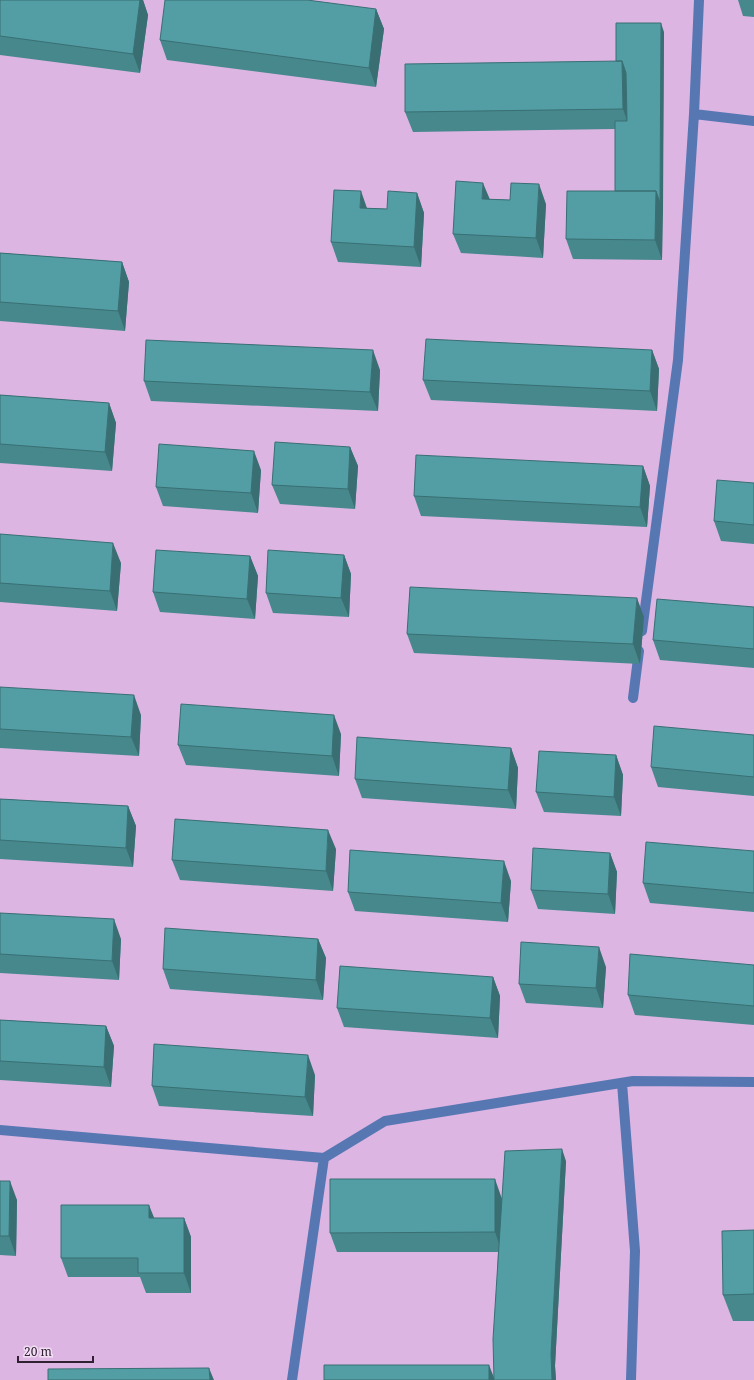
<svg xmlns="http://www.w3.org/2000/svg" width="754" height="1380" viewBox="0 0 754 1380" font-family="'Noto Serif',serif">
<rect width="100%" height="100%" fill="#ddb5e2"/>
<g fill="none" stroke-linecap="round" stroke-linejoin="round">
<path stroke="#5777b3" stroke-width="10" d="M694,114L754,121
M642,631L678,360L694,114L699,0
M633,698L639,651
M622,1083L635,1251L631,1380
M0,1130L324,1158L385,1121L633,1081L754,1082
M292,1380L324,1158"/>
</g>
<path fill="#47888d" d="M0,0H143L148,15L140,73L0,55Z
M738,0H754V17L743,16Z
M376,9L384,29L376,87L167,60L160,40Z
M664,32L662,260L573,259L566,239L615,191V129L413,132L405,112L616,61Z
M417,193L424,213L421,267L338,262L331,242L367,208L387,209Z
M489,199L510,200L546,204L543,258L461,253L453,234Z
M0,253L122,262L129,282L125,331L0,321Z
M652,350L659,369L657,411L431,400L423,380Z
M380,370L378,411L151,401L144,381Z
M0,395L109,403L116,423L112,471L0,463Z
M350,447L358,466L355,509L280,504L272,485Z
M643,466L650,486L647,527L421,516L414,496Z
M261,470L258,513L163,506L156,487Z
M754,483V544L721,541L714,521Z
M0,534L121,563L117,611L0,602Z
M344,555L351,574L349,617L273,613L266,593Z
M250,556L258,576L255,619L160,612L153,592Z
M754,607V668L660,660L653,640Z
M644,617L640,664L414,653L407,634Z
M0,687L141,715L139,756L0,748Z
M341,734L339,776L186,765L178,745Z
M754,735V796L658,787L651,767Z
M511,748L518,768L516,809L362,798L355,779Z
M616,755L623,775L621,816L544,812L536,792Z
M0,799L128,806L136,826L133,867L0,859Z
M336,849L333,891L180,880L172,860Z
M754,851V912L650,903L643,883Z
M610,853L617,872L615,914L538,909L531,890Z
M511,881L508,922L355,911L348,892Z
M0,913L121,939L119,980L0,973Z
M318,939L326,958L323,1000L170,989L163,969Z
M754,965V1025L635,1015L628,995Z
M606,967L603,1008L526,1003L519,984Z
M493,977L500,996L498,1038L344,1027L337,1008Z
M0,1020L106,1026L114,1046L111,1087L0,1080Z
M315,1075L313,1116L159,1106L152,1086Z
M566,1161L555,1366L556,1380H324L494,1378L498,1252H337L330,1233L502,1198Z
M0,1181L17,1200L16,1256L0,1255Z
M154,1218H184L191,1237V1293H146L140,1277H68L61,1258Z
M754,1230V1321H733L723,1295Z"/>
<path fill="#396f73" d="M140,0H143L148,15L140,73L133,54Z
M376,9L384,29L376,87L369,68Z
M661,23L664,32L663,211L660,203Z
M622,61L629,81L630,129L623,109Z
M483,183L491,202L482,199Z
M539,184L546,204L543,258L536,238Z
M361,191L368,211L360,208Z
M656,191L663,211L662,260L655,240Z
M417,193L424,213L421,267L414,247Z
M122,262L129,282L125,331L118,311Z
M373,350L380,370L378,411L370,392Z
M652,350L659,369L657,411L650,391Z
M109,403L116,423L112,471L105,452Z
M350,447L358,466L355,509L348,489Z
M254,451L261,470L258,513L251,493Z
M643,466L650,486L647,527L640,507Z
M113,543L121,563L117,611L110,591Z
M344,555L351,574L349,617L341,598Z
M250,556L258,576L255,619L247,599Z
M637,598L644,617L640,664L633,644Z
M134,695L141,715L139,756L131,737Z
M334,715L341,734L339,776L332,756Z
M511,748L518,768L516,809L508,790Z
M616,755L623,775L621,816L614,797Z
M128,806L136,826L133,867L126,848Z
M328,830L336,849L333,891L326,871Z
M610,853L617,872L615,914L608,894Z
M504,861L511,881L508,922L501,903Z
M114,919L121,939L119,980L112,961Z
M318,939L326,958L323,1000L316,980Z
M599,947L606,967L603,1008L596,988Z
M493,977L500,996L498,1038L490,1018Z
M106,1026L114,1046L111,1087L104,1067Z
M308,1055L315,1075L313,1116L305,1097Z
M562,1149L566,1161L555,1366L556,1380H552L551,1354Z
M495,1179L502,1199V1252L495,1232Z
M10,1181L17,1200L16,1256L9,1236Z
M149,1205L157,1225L149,1218Z
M184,1218L191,1237V1293L184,1273Z
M489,1365L495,1380H489Z
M209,1368L214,1380H210Z"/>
<path fill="#529ea4" stroke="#396f73" d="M0,0H140L133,54L0,36Z
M165,0H307L376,9L369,68L160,40Z
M616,23H661L660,203L656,191H615V121H627L626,73L622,61H616Z
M622,61L623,109L405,112V64Z
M456,181L483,183L482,199L510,200L511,183L539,184L536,238L453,234Z
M334,190L361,191L360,208L387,209L388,191L417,193L414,247L331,242Z
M567,191H656L655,240L566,239Z
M0,253L122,262L118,311L0,302Z
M426,339L652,350L650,391L423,380Z
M146,340L373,350L370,392L144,381Z
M0,395L109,403L105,452L0,444Z
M275,442L350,447L348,489L272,485Z
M159,444L254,451L251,493L156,487Z
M416,455L643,466L640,507L414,496Z
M717,480L754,483V525L714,521Z
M0,534L113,543L110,591L0,583Z
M156,550L250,556L247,599L153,592Z
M268,550L344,555L341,598L266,593Z
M410,587L637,598L633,644L407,634Z
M657,599L754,607V649L653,640Z
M0,687L134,695L131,737L0,729Z
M181,704L334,715L332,756L178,745Z
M654,726L754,735V777L651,767Z
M357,737L511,748L508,790L355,779Z
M539,751L616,755L614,797L536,792Z
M0,799L128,806L126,848L0,840Z
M175,819L328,830L326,871L172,860Z
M646,842L754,851V893L643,883Z
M533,848L610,853L608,894L531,890Z
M350,850L504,861L501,903L348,892Z
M0,913L114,919L112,961L0,954Z
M165,928L318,939L316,980L163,969Z
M521,942L599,947L596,988L519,984Z
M630,954L754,965V1006L628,995Z
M340,966L493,977L490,1018L337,1008Z
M0,1020L106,1026L104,1067L0,1061Z
M154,1044L308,1055L305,1097L152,1086Z
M562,1149L551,1354L552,1380H494L493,1339L505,1151Z
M330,1179H495V1232L330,1233Z
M0,1181H10L9,1236H0Z
M61,1205H149V1218H184V1273H138V1258H61Z
M754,1230V1294L723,1295L722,1231Z
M324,1365H489V1380H324Z
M209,1368L210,1380H48V1369Z"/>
<path d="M18 1356v6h75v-6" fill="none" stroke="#302132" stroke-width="2"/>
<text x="24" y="1356" font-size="12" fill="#302132" stroke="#f2def5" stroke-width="3" paint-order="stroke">20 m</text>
</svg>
